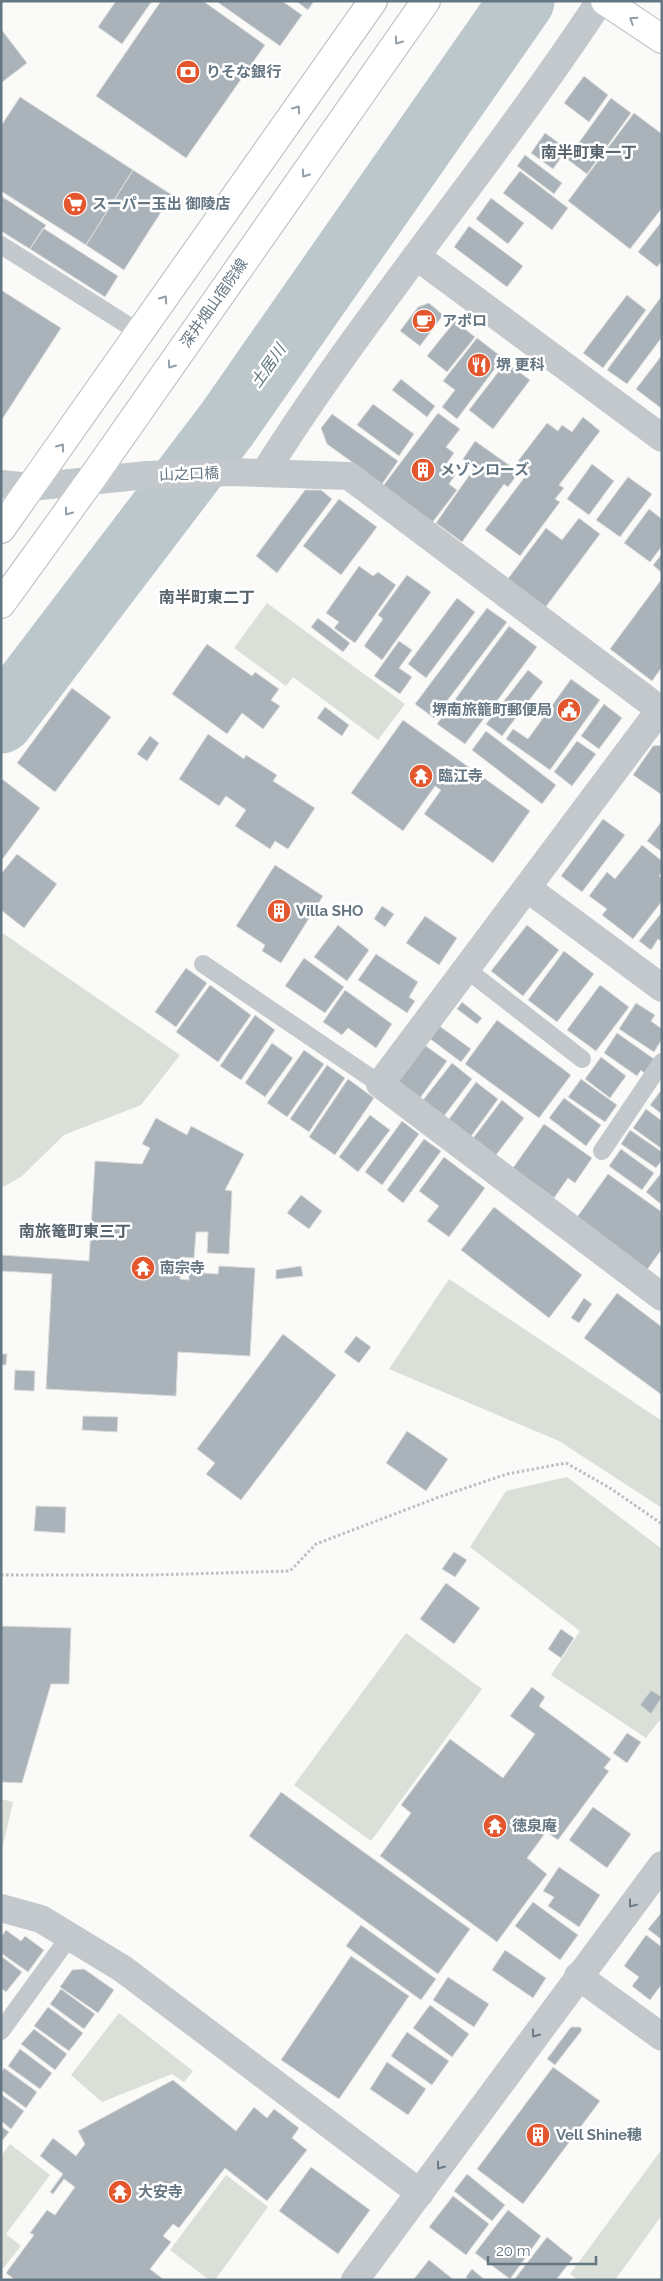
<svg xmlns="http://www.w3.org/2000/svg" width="663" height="2281" viewBox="0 0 663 2281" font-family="Raleway,'Noto Sans JP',sans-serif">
<rect width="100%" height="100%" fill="#fafaf8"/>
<path fill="#dadfd7" d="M267,603L405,704L378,740L293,677L286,686L234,648Z
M1,932L180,1055L141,1105L64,1135L21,1177L1,1188Z
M449,1279L662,1421V1508L559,1441L389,1369Z
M567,1477L662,1549V1722L659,1721L646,1738L551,1675L580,1631L470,1547L506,1491Z
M406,1633L482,1689L371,1841L294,1785Z
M1,1799L13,1802L1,1854Z
M119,2013L193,2071L184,2082L172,2074L102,2102L71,2075Z
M10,2144L50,2175L6,2234L21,2246L1,2271V2156Z
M662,2149V2215L615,2280H578L570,2274Z
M226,2175L268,2207L215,2280H209L170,2250Z"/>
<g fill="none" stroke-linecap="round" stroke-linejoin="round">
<path stroke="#bbc7cb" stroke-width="65" d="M1,721L227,424L522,1"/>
</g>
<path fill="#aab3b9" stroke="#dcdcda" d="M116,1H152L122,44L98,27Z
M161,1H203L265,45L186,158L96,96Z
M216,1H282L302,15L280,46Z
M296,1H314L308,10Z
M1,29L27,63L1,83Z
M584,76L608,95L589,122L564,103Z
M20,97L133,170L86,245L1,191V126Z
M611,98L631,113L587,174L567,159Z
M634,113L662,134V208L630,249L568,201Z
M545,133L567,149L553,169L531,153Z
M525,155L562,183L554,194L517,166Z
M133,170L172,195L124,270L86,245Z
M520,171L568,208L552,230L503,193Z
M1,196L46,225L30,249L1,231Z
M491,198L524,223L508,244L476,219Z
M662,221V261L657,267L638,252Z
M469,226L523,266L507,287L454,247Z
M43,228L118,276L105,297L30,249Z
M1,290L61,328L1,421Z
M627,295L646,310L603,368L583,353Z
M661,297L662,337L627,384L607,370Z
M429,303L443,315L420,346L400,331L418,307Z
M455,321L475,337L447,372L427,356Z
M477,338L503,358L457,419L442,407L455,390L443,381Z
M662,355V409L636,389Z
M506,362L530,380L493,429L469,410Z
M401,379L435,406L427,417L392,390Z
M373,404L414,434L399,456L357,425Z
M438,413L460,429L446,447L454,453L445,466L456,474L449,484L457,490L432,523L383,486Z
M332,414L398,461L382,484L327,444L321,428Z
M583,417L600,431L559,485L564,488L555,499L560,502L520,556L485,530L530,470L518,461L547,423L558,431L562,425L572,432Z
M475,441L519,472L508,487L504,484L462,542L436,523L475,467L463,459Z
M592,464L614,481L589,515L567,499Z
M628,477L652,494L620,537L596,520Z
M305,490H321L332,499L277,573L256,556Z
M339,499L377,527L341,575L303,546Z
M649,509L662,519V546L650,562L624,543Z
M579,518L600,534L545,608L507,580L546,528L562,540Z
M662,554V573L653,565Z
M359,566L373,576L378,572L396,585L355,643L334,628L339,622L326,613Z
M407,575L431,592L382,660L364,646L383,619L378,615Z
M661,580L662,667L652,681L610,649Z
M457,598L475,612L426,678L408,664Z
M487,608L507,622L434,718L415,704Z
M318,618L350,643L343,652L311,627Z
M509,626L537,647L465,744L437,724Z
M399,641L412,650L399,668L412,677L400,694L374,676Z
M207,644L252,676L255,672L279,689L271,700L280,706L263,729L242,713L227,734L172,694Z
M528,670L543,682L502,736L486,724Z
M571,679L600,700L550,770L506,739L513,729L528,739Z
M72,688L111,717L55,792L17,763Z
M604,704L622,718L599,749L581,736Z
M325,707L349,725L342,736L317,718Z
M403,720L530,811L493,863L424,814L441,790L435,786L403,831L351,793Z
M486,731L556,785L542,804L472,750Z
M208,734L244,759L246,755L277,775L273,781L315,808L288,849L275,841L270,849L235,826L246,810L226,796L219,806L179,779Z
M150,736L159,743L147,761L137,754Z
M577,741L596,754L572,786L554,772Z
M662,745V795L633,775L653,746Z
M2,779L40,808L1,861V780Z
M603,819L625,835L582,892L561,876Z
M662,821V852L647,841Z
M642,845L662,861V872L659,876L662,878V901L633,939L602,915L607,909L589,896L607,872L615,879Z
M17,854L57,884L24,928L1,910V874Z
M275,865L323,896L281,963L262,951L265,945L236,926Z
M382,906L394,914L385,927L374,919Z
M662,912V942L658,939L651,950L639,941Z
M425,916L457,938L439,965L406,943Z
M338,925L369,950L347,981L314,957Z
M527,925L559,950L523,996L491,971Z
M564,951L594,974L557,1022L528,1000Z
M376,954L418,982L409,997L415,1001L407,1013L358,980Z
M304,958L344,987L325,1013L285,986Z
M186,968L207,983L176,1027L155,1012Z
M210,985L251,1015L218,1062L176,1032Z
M600,985L629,1007L596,1051L567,1030Z
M345,990L392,1024L376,1048L348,1028L342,1035L323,1022Z
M462,1002L482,1018L477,1024L457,1009Z
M636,1003L655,1015L651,1021L662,1029V1039L654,1052L619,1029Z
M255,1015L275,1030L241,1080L220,1066Z
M497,1020L571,1075L539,1118L465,1064Z
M438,1025L471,1049L461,1062L429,1038Z
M617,1033L654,1059L644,1073L641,1070L637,1076L604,1053Z
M272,1043L293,1058L265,1097L245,1083Z
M423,1044L447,1061L417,1102L393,1086Z
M304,1050L324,1064L287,1117L267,1103Z
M601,1057L626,1076L610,1098L585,1079Z
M452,1063L472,1079L441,1120L420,1104Z
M327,1065L345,1078L309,1132L290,1119Z
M348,1079L374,1098L335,1155L309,1137Z
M581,1079L617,1105L605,1122L568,1097Z
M476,1082L498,1099L469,1139L447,1122Z
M662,1089V1114L650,1105Z
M564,1098L601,1125L586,1146L549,1118Z
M502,1100L524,1118L493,1159L471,1141Z
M646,1109L662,1121V1149L633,1128Z
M370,1115L390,1130L358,1172L339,1157Z
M156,1118L187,1135L191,1126L244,1154L225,1190L232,1191L229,1254L207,1253L208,1232H196L194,1258L182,1257L180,1279L189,1280V1272L218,1274L219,1266L255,1268L250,1356L178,1352L176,1396L46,1389L52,1274L1,1271V1255L89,1261L95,1161L142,1164L150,1148L142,1144Z
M402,1121L419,1134L382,1185L365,1172Z
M544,1124L592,1158L575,1183L568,1178L554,1198L513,1168Z
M630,1130L662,1152V1160L656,1168L621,1144Z
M424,1139L441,1151L403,1203L387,1190Z
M621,1149L654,1173L642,1190L609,1166Z
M444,1157L485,1188L449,1237L427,1221L439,1206L419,1191Z
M662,1172V1205L646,1192Z
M608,1174L662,1212V1249L646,1271L575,1220Z
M301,1195L322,1211L309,1229L287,1213Z
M494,1207L582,1275L549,1318L461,1250Z
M301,1266L303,1276L276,1279V1270Z
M617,1293L662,1327V1395L584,1338Z
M584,1298L592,1304L579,1323L571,1318Z
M283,1334L336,1375L241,1500L206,1474L215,1463L197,1449Z
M356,1336L371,1347L359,1363L344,1352Z
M1,1354H7L6,1365H1Z
M15,1370L35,1371L34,1391L14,1390Z
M83,1416L118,1417L117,1432L82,1430Z
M407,1431L448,1459L426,1491L386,1463Z
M36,1506L66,1507L65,1533L34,1531Z
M454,1552L467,1560L455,1577L442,1569Z
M446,1583L480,1608L454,1644L420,1619Z
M1,1626L71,1628L69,1684H51L22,1783L1,1782Z
M561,1629L574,1638L561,1658L548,1649Z
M532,1687L545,1697L539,1706L611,1759L604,1768L609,1771L558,1840L546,1832L527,1858L547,1874L497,1942L380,1856L411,1813L401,1805L450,1739L503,1778L535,1734L510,1716Z
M651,1690L662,1697L651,1714L640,1705Z
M627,1733L641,1742L627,1763L613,1753Z
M281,1792L470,1929L438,1974L249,1836Z
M593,1807L631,1834L607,1868L569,1840Z
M559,1867L600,1895L579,1927L548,1906L554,1897L543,1891Z
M533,1902L578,1935L560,1960L515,1926Z
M662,1912V1940L648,1929Z
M361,1925L436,1979L421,2000L346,1946Z
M6,1930L21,1941L25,1936L44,1950L28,1972L1,1953V1937Z
M646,1935L662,1947V1984L650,2000L632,1986L639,1977L624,1966Z
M505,1950L546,1978L533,1998L492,1970Z
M1,1956L22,1972L6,1992L1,1988Z
M351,1956L409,1996L339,2099L281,2060Z
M84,1969L114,1990L98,2013L60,1987L72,1970Z
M448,1977L489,2004L474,2027L433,2000Z
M61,1989L95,2014L84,2029L50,2004Z
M430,2005L469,2034L452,2057L413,2028Z
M48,2007L83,2033L69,2051L34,2026Z
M571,2027H580L582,2030L555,2065L547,2059Z
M34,2029L67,2054L55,2070L21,2044Z
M407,2032L449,2061L432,2085L391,2056Z
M20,2049L52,2073L40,2089L8,2066Z
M387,2062L426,2089L408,2115L370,2089Z
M553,2067L600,2101L523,2204L477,2169Z
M4,2068L37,2092L26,2108L1,2090V2073Z
M173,2080L236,2131L254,2107L267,2118L274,2109L299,2128L292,2138L307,2150L267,2201L225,2168L179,2228L173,2224L163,2236L171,2242L150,2269L164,2280H15L6,2273L34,2235L30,2233L47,2210L55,2215L75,2187L64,2179L53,2194L50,2192L63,2174L40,2156L53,2138L76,2156L85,2144L78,2131Z
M1,2094L24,2111L11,2129L1,2121Z
M1,2126L9,2132L1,2142Z
M311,2167L370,2210L338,2254L279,2211Z
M467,2174L505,2205L492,2221L454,2191Z
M453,2196L489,2224L466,2255L429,2227Z
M508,2210L541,2236L510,2279L475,2253Z
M547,2237L573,2258L556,2280H514Z
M429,2260L454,2280H413Z
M472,2269L485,2280H468L466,2277Z"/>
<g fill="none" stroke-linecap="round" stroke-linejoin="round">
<g stroke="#b3babf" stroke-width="30">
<path id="secondary" d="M605,1L662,39
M1,529L373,1
M1,604L90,481L426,1"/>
</g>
<path stroke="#bbbfc2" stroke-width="3" stroke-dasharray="2.5 2.5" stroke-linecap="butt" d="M1,1575H151L290,1571L316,1544L439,1497L507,1474L566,1463L610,1488L662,1524"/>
<path stroke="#c3c8cc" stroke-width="18" d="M1,245L140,333
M203,964L380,1084
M466,969L582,1059
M602,1151L662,1062
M1,2031L70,1936"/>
<path stroke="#c3c8cc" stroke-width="28" d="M416,256L662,438
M265,472C368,309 494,162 600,1
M1,484L31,487L147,475L231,472L349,476L662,711
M662,707L380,1084L662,1297
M527,888L662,988
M1,1908L41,1919L123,1969L420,2193
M578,1976L662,2037
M355,2280L662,1865"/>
<use href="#secondary" stroke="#fff" stroke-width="28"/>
</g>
<defs><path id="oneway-chevron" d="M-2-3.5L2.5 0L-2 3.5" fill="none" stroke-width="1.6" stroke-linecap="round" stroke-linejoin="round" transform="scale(1.25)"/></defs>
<g stroke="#939fa8">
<use href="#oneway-chevron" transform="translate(633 20) rotate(-147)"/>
<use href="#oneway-chevron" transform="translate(398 41) rotate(125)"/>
<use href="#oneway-chevron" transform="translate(297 109) rotate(-55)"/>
<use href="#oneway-chevron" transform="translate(305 174) rotate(125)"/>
<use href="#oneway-chevron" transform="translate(164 299) rotate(-55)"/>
<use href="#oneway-chevron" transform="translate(171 365) rotate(125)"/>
<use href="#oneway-chevron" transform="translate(61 447) rotate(-54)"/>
<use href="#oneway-chevron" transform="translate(68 512) rotate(126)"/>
</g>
<g stroke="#6a7a87">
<use href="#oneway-chevron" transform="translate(632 1904) rotate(127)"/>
<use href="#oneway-chevron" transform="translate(535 2034) rotate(126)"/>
<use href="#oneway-chevron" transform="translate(440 2166) rotate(126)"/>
</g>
<defs>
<g id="bank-disc" transform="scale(1.25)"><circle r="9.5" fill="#e4572e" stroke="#fff"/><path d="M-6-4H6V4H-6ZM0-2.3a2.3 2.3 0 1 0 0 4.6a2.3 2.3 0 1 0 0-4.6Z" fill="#fff"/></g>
<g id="supermarket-disc" transform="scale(1.25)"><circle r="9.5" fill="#e4572e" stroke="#fff"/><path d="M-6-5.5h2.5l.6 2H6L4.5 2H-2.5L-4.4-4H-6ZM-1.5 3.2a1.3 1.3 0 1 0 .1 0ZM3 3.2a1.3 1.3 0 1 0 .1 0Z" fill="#fff"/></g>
<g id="cafe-disc" transform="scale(1.25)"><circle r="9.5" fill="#e4572e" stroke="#fff"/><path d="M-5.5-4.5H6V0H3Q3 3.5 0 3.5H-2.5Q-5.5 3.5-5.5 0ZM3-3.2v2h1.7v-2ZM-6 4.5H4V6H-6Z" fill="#fff"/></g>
<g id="restaurant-disc" transform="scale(1.25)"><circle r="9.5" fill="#e4572e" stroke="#fff"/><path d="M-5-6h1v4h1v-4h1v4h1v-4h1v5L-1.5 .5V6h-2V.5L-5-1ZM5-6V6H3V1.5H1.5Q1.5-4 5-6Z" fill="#fff"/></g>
<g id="building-disc" transform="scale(1.25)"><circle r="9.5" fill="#e4572e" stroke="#fff"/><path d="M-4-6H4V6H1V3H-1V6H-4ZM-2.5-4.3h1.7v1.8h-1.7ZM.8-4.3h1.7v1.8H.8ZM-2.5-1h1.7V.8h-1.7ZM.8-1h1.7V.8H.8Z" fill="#fff"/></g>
<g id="civic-disc" transform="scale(1.25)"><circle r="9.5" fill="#e4572e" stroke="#fff"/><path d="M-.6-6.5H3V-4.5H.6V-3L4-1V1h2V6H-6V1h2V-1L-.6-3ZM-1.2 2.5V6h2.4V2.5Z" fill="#fff"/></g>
<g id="temple-disc" transform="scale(1.25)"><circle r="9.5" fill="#e4572e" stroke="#fff"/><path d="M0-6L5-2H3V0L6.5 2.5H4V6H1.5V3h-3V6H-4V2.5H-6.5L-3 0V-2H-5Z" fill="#fff"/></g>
</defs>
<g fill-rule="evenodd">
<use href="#bank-disc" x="188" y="72"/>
<use href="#supermarket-disc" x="75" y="204"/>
<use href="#cafe-disc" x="424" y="321"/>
<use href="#restaurant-disc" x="479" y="365"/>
<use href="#building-disc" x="423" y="470"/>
<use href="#civic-disc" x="569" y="710"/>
<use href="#temple-disc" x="421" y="776"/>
<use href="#building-disc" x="279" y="911"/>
<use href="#temple-disc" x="143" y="1268"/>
<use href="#temple-disc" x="495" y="1826"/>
<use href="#building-disc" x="538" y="2135"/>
<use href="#temple-disc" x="120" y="2192"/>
</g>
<g text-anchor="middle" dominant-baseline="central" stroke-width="5" stroke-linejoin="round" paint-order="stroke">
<g font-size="15" font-weight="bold" fill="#657683" stroke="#fff" text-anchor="start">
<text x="206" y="72">りそな銀行</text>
<text x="92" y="204">スーパー玉出 御陵店</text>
<text x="442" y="321">アポロ</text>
<text x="496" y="365">堺 更科</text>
<text x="440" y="470">メゾンローズ</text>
<text x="552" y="710" text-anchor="end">堺南旅籠町郵便局</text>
<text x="438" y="776">臨江寺</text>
<text x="296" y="911">Villa SHO</text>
<text x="160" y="1268">南宗寺</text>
<text x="512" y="1826">徳泉庵</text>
<text x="556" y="2135">Vell Shine穂</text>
<text x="138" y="2192">大安寺</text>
</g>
<g font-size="15" fill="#657683" stroke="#fff">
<text transform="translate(214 303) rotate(-55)">深井畑山宿院線</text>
<text transform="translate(189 474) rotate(-2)">山之口橋</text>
</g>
<g font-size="16" font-weight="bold" fill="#57646e" stroke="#fff">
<text x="589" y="152">南半町東一丁</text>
<text x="207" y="597">南半町東二丁</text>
<text x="75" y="1231">南旅篭町東三丁</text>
</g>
<g font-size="16" font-style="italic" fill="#60757c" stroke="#fff">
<text transform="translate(268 366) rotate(-55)">土居川</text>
</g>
</g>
<rect width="663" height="2281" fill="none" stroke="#657683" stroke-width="5"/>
<path d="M488 2256v8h108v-8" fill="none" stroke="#657683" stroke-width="2.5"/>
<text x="496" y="2256" font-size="15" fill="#657683" stroke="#ffffff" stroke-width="4" paint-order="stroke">20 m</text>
</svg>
